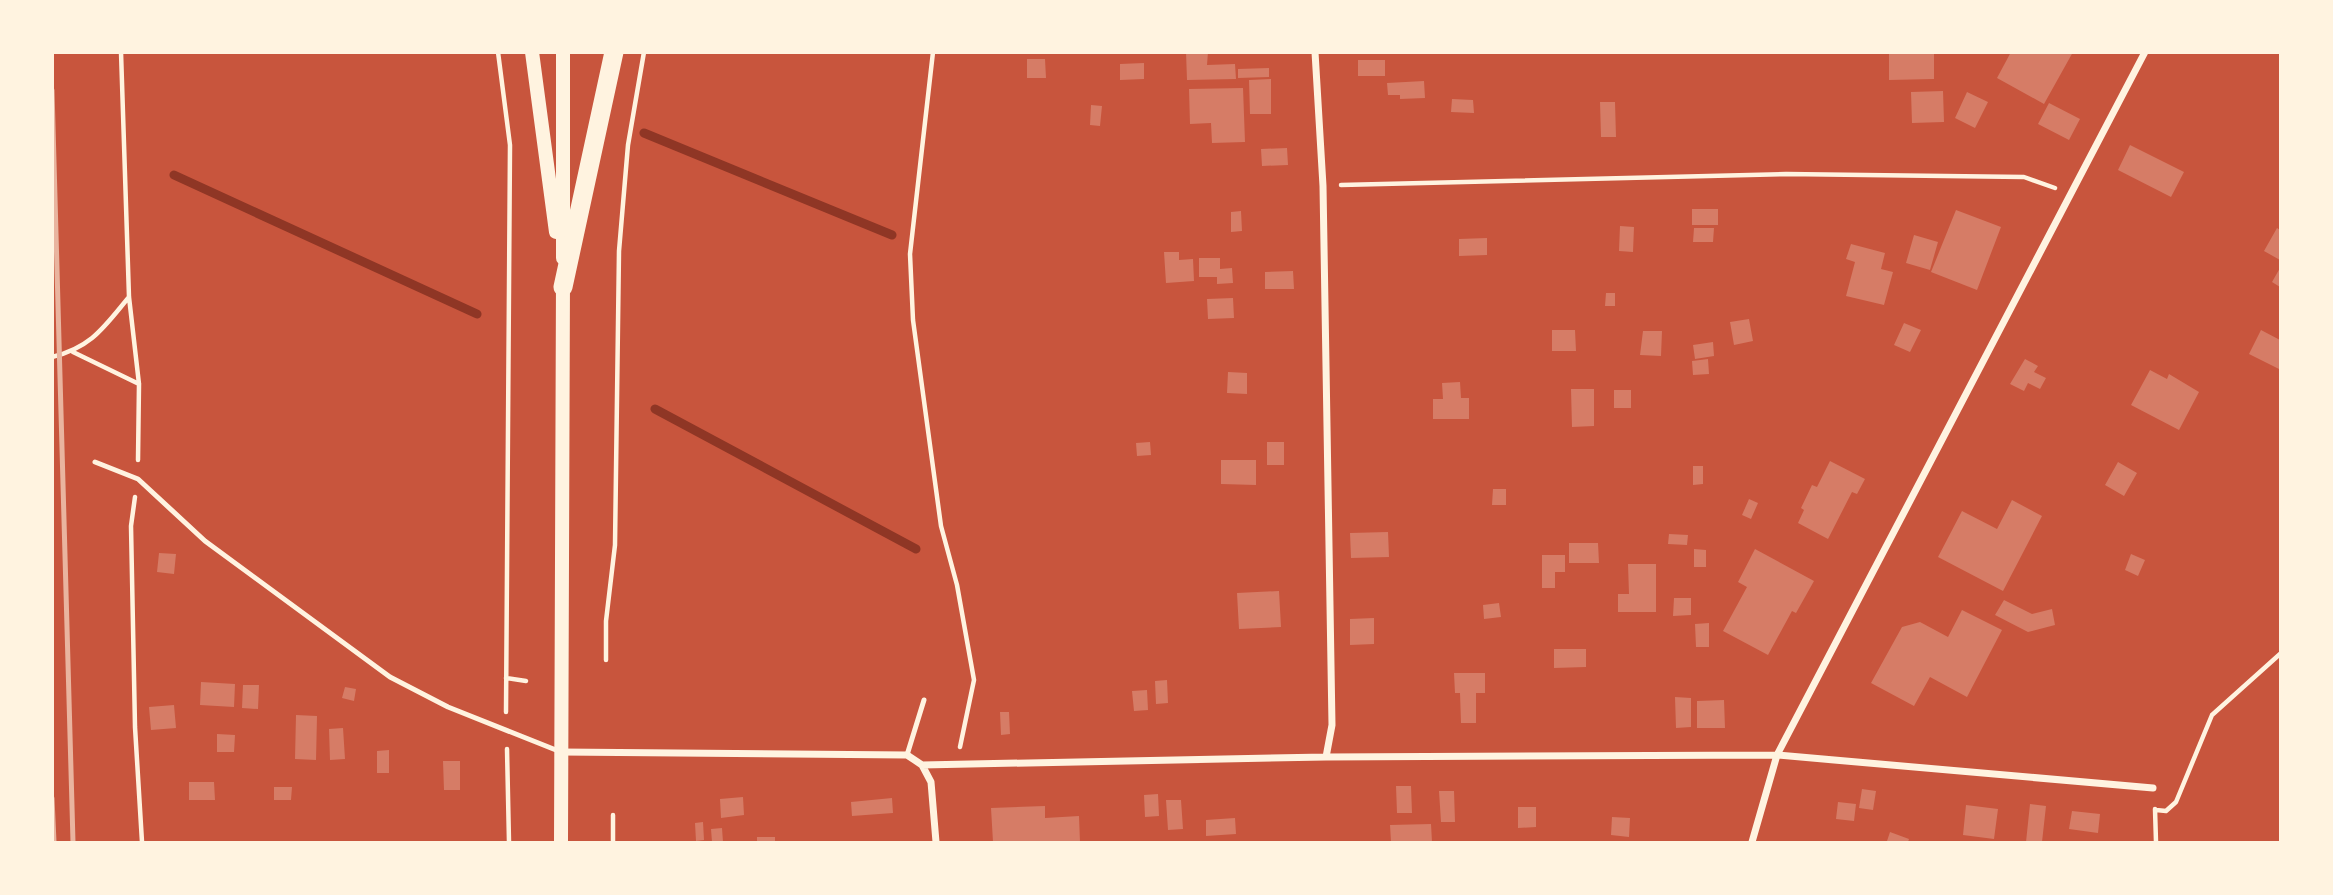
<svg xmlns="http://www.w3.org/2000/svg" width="2333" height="895" viewBox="0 0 2333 895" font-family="Overpass,sans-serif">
<rect width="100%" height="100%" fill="#c8553d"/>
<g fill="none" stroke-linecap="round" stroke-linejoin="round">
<path stroke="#8f3625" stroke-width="9" d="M644,133L892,235
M174,175L477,314
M655,409L916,549"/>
</g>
<path fill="#d67c66" d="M1186,52H1208L1207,65L1235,64L1236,79L1187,80Z
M1889,52H1934V79L1889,80Z
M2011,52H2073L2044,104L1997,78Z
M1027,59H1045L1046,78H1027Z
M1358,60H1385V76H1358Z
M1144,63V79L1120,80V64Z
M1269,68V77L1238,78V69Z
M1271,79V114H1250L1249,80Z
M1424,81L1425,98L1400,99V95H1388L1387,83Z
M1243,88L1245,142L1212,143L1211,123L1190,124L1189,89Z
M1943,91L1944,122L1912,123L1911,92Z
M1967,92L1988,102L1975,128L1955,118Z
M1452,99L1473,100L1474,113L1451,112Z
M1600,102H1615L1616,137H1601Z
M2049,103L2080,119L2069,140L2038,124Z
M1091,105L1102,106L1100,126L1090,125Z
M2130,145L2184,172L2171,197L2118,170Z
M1287,148L1288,165L1262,166L1261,149Z
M1692,209H1718V225H1692Z
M1956,210L2001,227L1977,290L1931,272Z
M1241,211L1242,231L1231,232V212Z
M1620,226L1634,227L1633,252L1619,251Z
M1694,228H1714L1713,242H1693Z
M2277,228L2280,230V260L2264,251Z
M1914,235L1938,242L1930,270L1906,263Z
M1487,238V255L1459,256V239Z
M1851,244L1885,253L1881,269L1893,272L1884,305L1846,296L1855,262L1846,259Z
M1164,252H1179V260L1193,259L1194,281L1166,283Z
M1199,258H1220V269L1232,268L1233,283L1217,284V277H1199Z
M2280,268V287L2272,282Z
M1293,271L1294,289H1265V272Z
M1606,293H1615V306H1605Z
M1233,298L1234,318L1208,319L1207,299Z
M1749,319L1753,341L1734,345L1730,322Z
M1904,323L1921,330L1910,352L1894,345Z
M1552,330H1575L1576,351H1552Z
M2261,330L2280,340L2279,369L2249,354Z
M1643,331H1662L1661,356L1640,355Z
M1713,342L1714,356L1695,359L1693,345Z
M1708,359L1709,374L1693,375L1692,361Z
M2025,359L2038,366L2034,372L2046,378L2040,389L2028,383L2024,391L2010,384Z
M2150,370L2167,379L2169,374L2199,392L2179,430L2131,405Z
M1228,372L1247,373V394L1227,393Z
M1460,382L1461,398H1469V419H1433V399H1443L1442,383Z
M1571,389H1594V426L1572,427Z
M1614,390H1631V408H1614Z
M1150,442L1151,455L1137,456L1136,443Z
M1267,442H1284V465H1267Z
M1221,460H1256V485L1221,484Z
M1830,461L1865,479L1857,494L1852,492L1828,539L1798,523L1804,510L1801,508L1812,485L1817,487Z
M2118,462L2137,473L2124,496L2105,485Z
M1693,466H1703V484L1693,485Z
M1493,489H1506V505H1492Z
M1749,499L1758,503L1751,519L1742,515Z
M2012,500L2042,516L2003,591L1938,557L1962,511L1997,529Z
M1388,532L1389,557L1351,558L1350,533Z
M1669,534L1688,535L1687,545L1668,544Z
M1569,543H1598L1599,563H1569Z
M1694,549L1706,550V567H1694Z
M1755,549L1814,581L1796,613L1792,611L1768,655L1723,631L1747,587L1738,582Z
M159,553L176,554L174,574L157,572Z
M2131,554L2145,560L2138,576L2125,570Z
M1542,555H1565V572H1555V588H1542Z
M1628,564H1656V612H1618V594H1629Z
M1279,591L1281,627L1239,629L1237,593Z
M1674,598H1691V615L1673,616Z
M2004,600L2032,614L2052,609L2055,625L2028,632L1995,615Z
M1499,603L1501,617L1484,619L1483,605Z
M1962,610L2002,630L1967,697L1930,677L1914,706L1871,683L1902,627L1920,622L1948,637Z
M1374,618V644L1350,645V619Z
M1709,623V647H1696L1695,624Z
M1554,649H1586V667L1554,668Z
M1454,673H1485V693H1476V723H1461L1460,693H1455Z
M1167,680L1168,703L1156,704L1155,681Z
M201,682L235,684L234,707L200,705Z
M243,685H259L258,709L242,708Z
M345,687L356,689L354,701L342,698Z
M1147,690L1148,710L1134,711L1132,691Z
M1675,697L1691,698V727L1676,728Z
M1724,700L1725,728H1697V701Z
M174,705L176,728L151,730L149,707Z
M1000,712H1009L1010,734L1001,735Z
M296,715L317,716L316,760L295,759Z
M343,728L345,759L330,760L329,729Z
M217,734L235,735L234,752H217Z
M389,750V773H377V751Z
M443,761H460V790H444Z
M189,782H214L215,800H189Z
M1396,786H1411L1412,813H1397Z
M274,787H292L291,800H274Z
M1862,789L1876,791L1873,810L1859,808Z
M1439,791H1454L1455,822H1441Z
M1158,794L1159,816L1145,817L1144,795Z
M743,797L744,815L721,818L720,799Z
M892,798L893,813L852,816L851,802Z
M1166,800H1181L1183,829L1168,830Z
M1838,802L1856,804L1854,821L1836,819Z
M2030,804L2046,806L2042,842H2026Z
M1966,805L1998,809L1994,839L1963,835Z
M1045,806V818L1079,816L1080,842H993L991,808Z
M1518,807H1536V827L1518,828Z
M2072,811L2100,814L2098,833L2069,829Z
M1612,817L1630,818L1629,837L1611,835Z
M1235,818L1236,834L1206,836V820Z
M703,822L704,840L696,841L695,823Z
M1431,824L1432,842H1391L1390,825Z
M722,828L723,842H712L711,829Z
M1890,832L1909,839L1908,842L1887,841Z
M757,837H775V842H757Z"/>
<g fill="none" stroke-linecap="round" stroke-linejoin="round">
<path stroke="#fff3e0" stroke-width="4.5" d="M121,52L129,297L139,384L138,460
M498,52L510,145L506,712
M933,52L910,254L913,320L941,526L957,585L974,680L960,747
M1341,185L1786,174L2024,177L2055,188
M73,352L139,384
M52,357C92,347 104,327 129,297
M135,497L131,526L135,727L142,842
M606,660V621L615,545L619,251L628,145L644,52
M506,678L526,681
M507,749L509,842
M2155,809L2156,842
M2156,810L2166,811L2176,802L2212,715L2280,654
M613,842V815"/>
<path stroke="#fff3e0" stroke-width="5" d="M95,462L138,479L205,541L390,677L448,707L561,752
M907,755L924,700"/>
<path stroke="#fff3e0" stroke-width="7" d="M1315,52L1323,186L1332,725L1326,757
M561,752L907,755L922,765L1326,757L1777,755L2153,788
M922,765L931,782L936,842
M1752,842L1777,755L2145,52"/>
<path stroke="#fff3e0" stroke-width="14" d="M532,52L556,232
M563,258V52
M561,842L563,278"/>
<path stroke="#fff3e0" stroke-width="19" d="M563,287L614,52"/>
<path stroke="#e9b49f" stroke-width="5" d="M52,90L73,842
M52,798L54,842"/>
</g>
<rect width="2333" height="895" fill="none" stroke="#fff3e0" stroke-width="108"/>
</svg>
